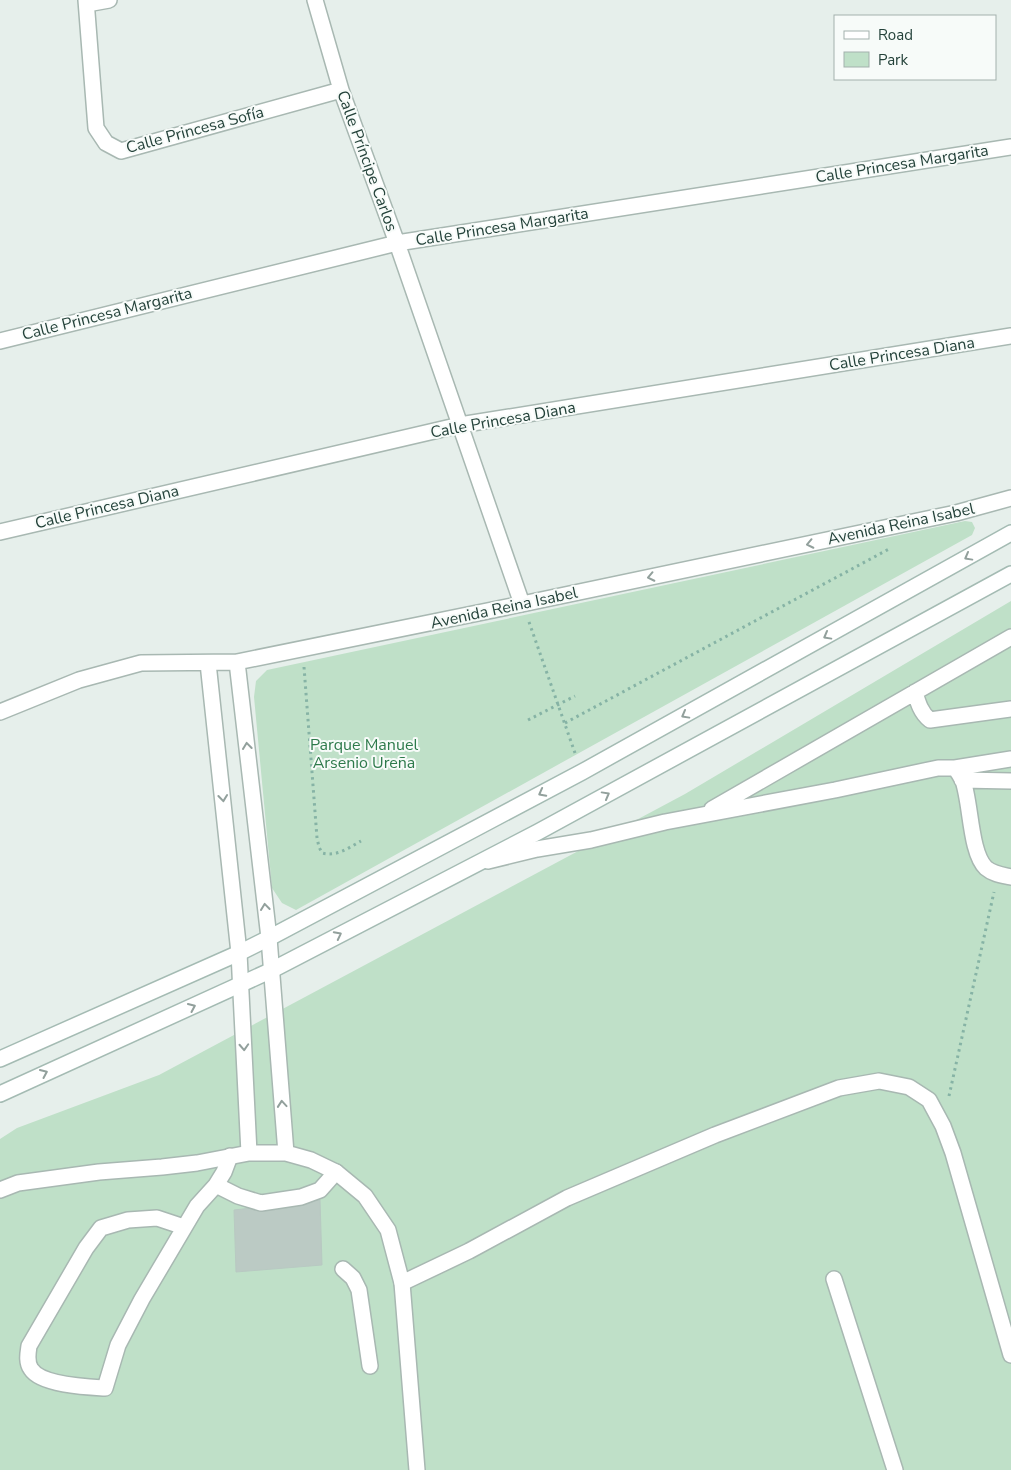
<svg xmlns="http://www.w3.org/2000/svg" width="1011" height="1470" viewBox="0 0 1011 1470" font-family="'Nunito Sans',sans-serif">
<rect width="100%" height="100%" fill="#e6efeb"/>
<path fill="#bfe0c8" d="M965,521L972,522L975,528L972,535L296,910L282,903L272,888L254,697L256,681L267,670Z
M1011,601V1470H0V1139L17,1128L159,1075L685,794Z"/>
<path fill="#bbcac4" stroke="#b8c9c2" d="M320,1200L322,1265L236,1272L234,1210Z"/>
<g fill="none" stroke-linecap="round" stroke-linejoin="round">
<g stroke="#a8b8b2" stroke-width="18">
<path id="lane" d="M915,692C918,703 921,713 930,720L1011,709
M955,768C958,772 961,777 963,781C971,803 970,853 986,868C993,874 1002,875 1011,877
M962,780L1011,781
M712,809L1011,637
M488,861L537,849L591,840L665,822L835,790L938,768H955L1011,759
M216,1185L238,1196L261,1203L301,1197L320,1190L336,1172
M184,1227L157,1218L128,1220L101,1228L86,1248L29,1346C28,1353 26,1362 31,1369C41,1385 87,1387 105,1388L118,1345L142,1299L197,1206L216,1185L224,1172L230,1156
M343,1269L353,1278L359,1290L370,1366
M834,1279L895,1470
M402,1283L469,1251L567,1198L715,1135L839,1088L879,1081L909,1087L929,1100L943,1126L953,1153L1011,1355"/>
</g>
<g stroke="#a8b8b2" stroke-width="18">
<path id="street" d="M86,0L96,128L106,143L121,151L341,90
M315,0L341,90L397,243L522,604
M87,4L109,0
M0,341L397,243L1011,147
M0,532L460,425L1011,336
M237,662L269,938L286,1153
M208,663L239,953L249,1153
M0,712L79,680L141,663L237,662L522,604L956,513L1011,498
M0,1190L18,1183L99,1172L162,1167L197,1163L249,1153H286L311,1160L336,1172L365,1196L388,1230L402,1283L417,1470"/>
</g>
<g stroke="#a4bbb3" stroke-width="18">
<path id="secondary" d="M0,1059L239,953L269,938L582,772L1011,533
M0,1094L272,970L538,832L1011,574"/>
</g>
<path stroke="#86b3a5" stroke-width="3" stroke-dasharray="2.5 4" stroke-linecap="butt" d="M529,622L575,753
M304,667L317,838L319,847L322,853C337,857 348,848 361,841
M528,720L575,696
M565,723L889,549
M949,1096L994,892"/>
<use href="#lane" stroke="#fff" stroke-width="15"/>
<use href="#street" stroke="#fff" stroke-width="15"/>
<use href="#secondary" stroke="#fff" stroke-width="15"/>
</g>
<defs><path id="oneway-chevron" d="M-2-3.5L2.5 0L-2 3.5" fill="none" stroke-width="1.6" stroke-linecap="round" stroke-linejoin="round" transform="scale(1.25)"/></defs>
<g stroke="#92a09c">
<use href="#oneway-chevron" transform="translate(810 544) rotate(168)"/>
<use href="#oneway-chevron" transform="translate(968 557) rotate(151)"/>
<use href="#oneway-chevron" transform="translate(651 577) rotate(168)"/>
<use href="#oneway-chevron" transform="translate(827 636) rotate(151)"/>
<use href="#oneway-chevron" transform="translate(685 715) rotate(151)"/>
<use href="#oneway-chevron" transform="translate(247 746) rotate(-97)"/>
<use href="#oneway-chevron" transform="translate(542 793) rotate(152)"/>
<use href="#oneway-chevron" transform="translate(606 795) rotate(-29)"/>
<use href="#oneway-chevron" transform="translate(223 798) rotate(84)"/>
<use href="#oneway-chevron" transform="translate(265 907) rotate(-97)"/>
<use href="#oneway-chevron" transform="translate(338 935) rotate(-27)"/>
<use href="#oneway-chevron" transform="translate(192 1007) rotate(-24)"/>
<use href="#oneway-chevron" transform="translate(244 1047) rotate(87)"/>
<use href="#oneway-chevron" transform="translate(44 1073) rotate(-24)"/>
<use href="#oneway-chevron" transform="translate(282 1104) rotate(-95)"/>
</g>
<g text-anchor="middle" dominant-baseline="central" stroke-width="4" stroke-linejoin="round" paint-order="stroke">
<g font-size="16" fill="#24423a" stroke="#f7fbf9">
<text transform="translate(195 130) rotate(-15)">Calle Princesa Sofía</text>
<text transform="translate(367 161) rotate(70)">Calle Príncipe Carlos</text>
<text transform="translate(902 164) rotate(-9)">Calle Princesa Margarita</text>
<text transform="translate(502 227) rotate(-9)">Calle Princesa Margarita</text>
<text transform="translate(107 314) rotate(-14)">Calle Princesa Margarita</text>
<text transform="translate(902 354) rotate(-9)">Calle Princesa Diana</text>
<text transform="translate(503 420) rotate(-10)">Calle Princesa Diana</text>
<text transform="translate(107 507) rotate(-13)">Calle Princesa Diana</text>
<text transform="translate(901 524) rotate(-12)">Avenida Reina Isabel</text>
<text transform="translate(504 608) rotate(-12)">Avenida Reina Isabel</text>
</g>
<g font-size="16" fill="#2d7a4b" stroke="#f7fbf9">
<text x="364" y="745">Parque Manuel<tspan x="364" dy="18">Arsenio Ureña</tspan></text>
</g>
</g>
<rect x="834" y="15" width="162" height="65" fill="#f7fbf9" stroke="#a3b1ad"/>
<rect x="844" y="31" width="25" height="8" fill="#ffffff" stroke="#a3b1ad"/>
<text x="878" y="40" font-size="15" fill="#24423a">Road</text>
<rect x="844" y="52" width="25" height="15" fill="#bfe0c8" stroke="#a3b1ad"/>
<text x="878" y="65" font-size="15" fill="#24423a">Park</text>
</svg>
